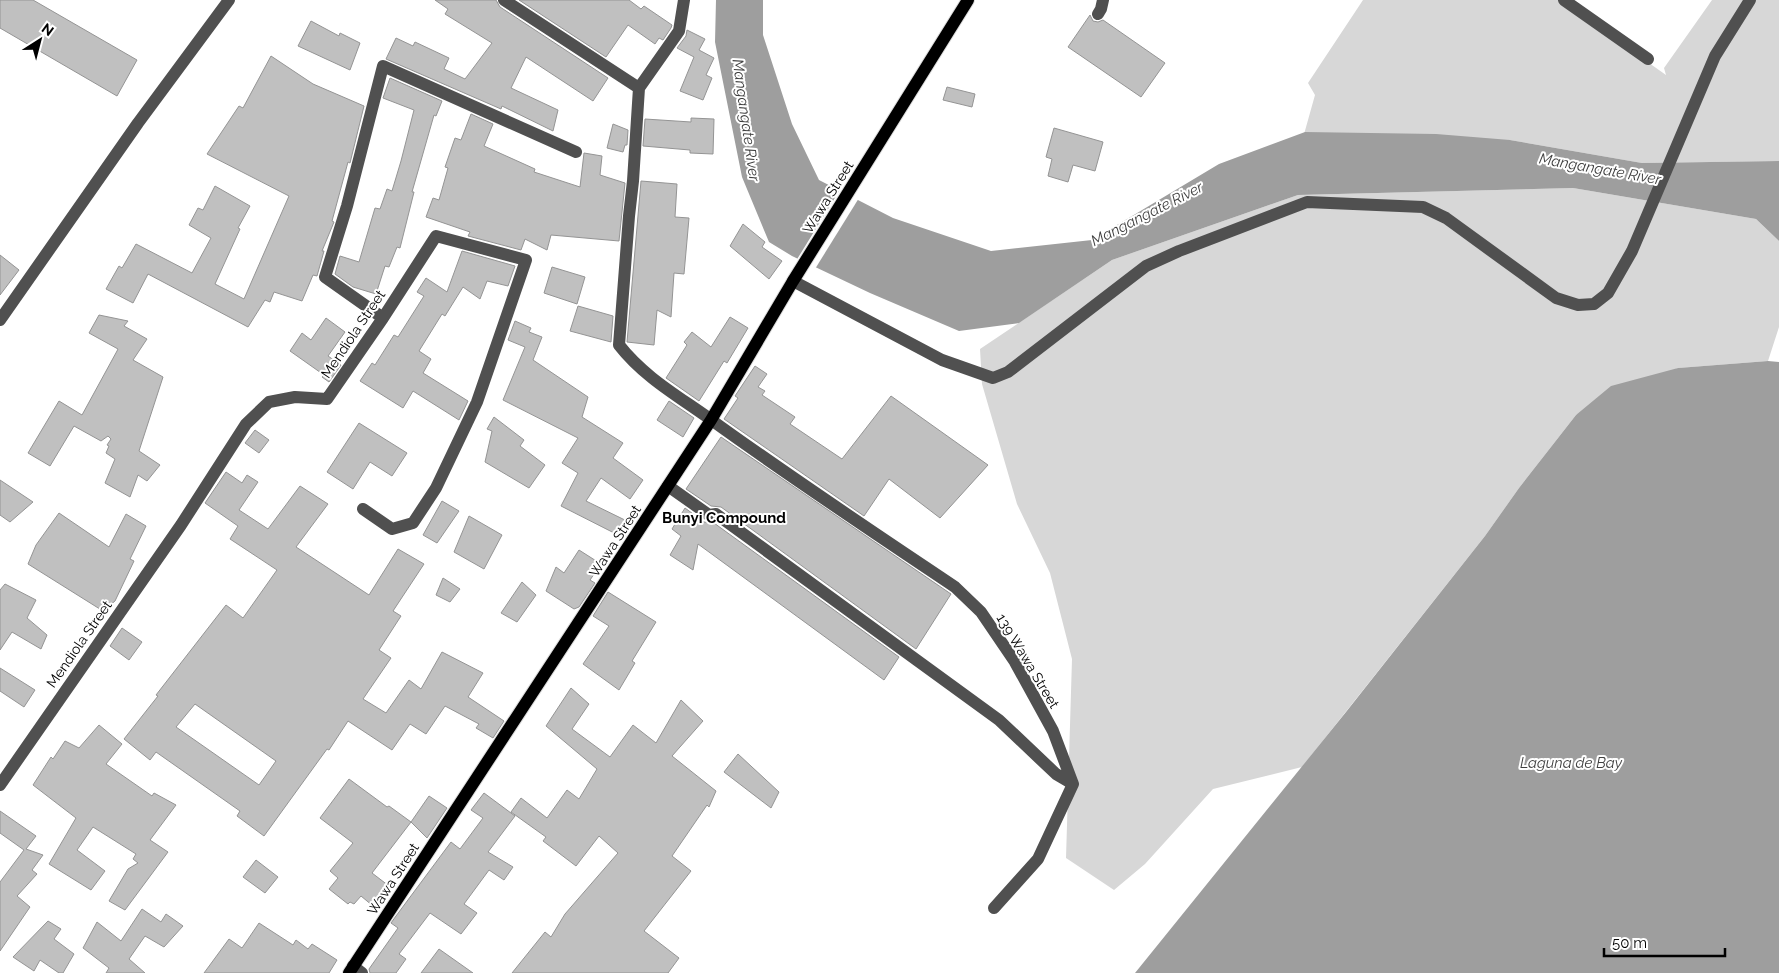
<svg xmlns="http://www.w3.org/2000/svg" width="1779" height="973" viewBox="0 0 1779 973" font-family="Raleway,sans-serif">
<rect width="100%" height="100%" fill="#fff"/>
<path fill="#d7d7d7" d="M1363,0H1560L1666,75L1664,68L1712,0H1779V161L1642,163L1510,140L1301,145L1315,95L1308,83Z
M1573,188L1756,219L1779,241V327L1768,361L1678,368L1576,415L1519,488L1485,536L1302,767L1213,789L1145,864L1114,890L1066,858L1072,659L1050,573L1017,504L982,384L980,349L1112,260L1298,195Z"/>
<path fill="#9e9e9e" d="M716,0H763V35L792,124L819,180L893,218L991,251L1092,240L1219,164L1305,132L1436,134L1510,140L1642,163L1779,161V241L1756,219L1573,188L1298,195L1112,260L1019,323L959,331L870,293L792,256L769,242L742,177L715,42Z
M1768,361L1779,362V973H1135L1346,712L1485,536L1519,488L1576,415L1611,386L1678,368Z"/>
<path fill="#fff" d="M841,188L859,198L815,269L796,261Z"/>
<path fill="#c0c0c0" stroke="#949494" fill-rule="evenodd" d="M0,0H33L137,60L117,96L0,28Z
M435,0H496L500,7L608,78L593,101L526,57L511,88L558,110L553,131L502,106L501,109L386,59L396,38L413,46L415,42L449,58L444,69L465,79L492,43L445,14L448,9Z
M519,0H629L641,9L644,6L672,25L671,28L663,40L659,38L655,44L628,25L606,57Z
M1090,15L1093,21L1098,22L1103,20L1165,63L1141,97L1068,47Z
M311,21L339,36L340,33L360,43L350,70L298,46Z
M687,30L705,39L699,50L714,58L706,75L712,78L703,100L680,91L694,57L677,48L686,36Z
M271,56L313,84L364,106L350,163L348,162L332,221L334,222L322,251H324L317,276L313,275L302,301L274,292L270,302L265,300L248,327L148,274L133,303L106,289L119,266L122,268L136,244L192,273L211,238L189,225L198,208L203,210L215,186L250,206L238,228L240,229L215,284L244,299L289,196L207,154L239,106L243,108Z
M390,78L442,101L436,116L434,115L412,192H414L400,248L397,247L389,267L385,266L376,294L353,287L335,274L340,256L359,262L375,208L380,209L387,189L392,191L401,161L414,110L383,98Z
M947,87L975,94L972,107L943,100Z
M471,114L493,124L484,146L535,169L534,172L580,187L584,153L602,156L600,175L625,183L619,241L551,235L547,250L525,239L521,250L468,236L470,232L426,217L433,198L439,200L448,168L445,167L455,138L461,140Z
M691,118L714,119L713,154L690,153V150L643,146L645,119L691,122Z
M613,124L628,130L627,145H625L623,152L607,148Z
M1054,128L1103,142L1095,171L1073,165L1068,182L1048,176L1052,159L1046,157Z
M641,181L677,184L675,217L689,218L684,274L674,273L671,317L657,310L654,345L627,342Z
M743,224L765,242L762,247L782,261L769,279L730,246Z
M462,251L515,266L508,286L487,281L480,299L463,287L445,316L442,314L419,351L431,359L423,373L468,401L459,420L413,391L403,408L360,381L372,363L375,365L394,335L398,337L424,296L417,292L426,278L447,292Z
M0,255L19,270L0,295Z
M552,267L585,277L577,304L544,293Z
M578,306L613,316L611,342L570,331Z
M99,315L128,321L124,326L147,339L133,360L163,377L139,451L160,465L147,481L138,475L130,497L105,483L115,459L106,453L109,446L107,445L111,439L108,436L101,441L74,426L50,466L28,453L59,401L82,415L117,351L118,349L89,333Z
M730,317L748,328L727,363L724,361L699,401L666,378L687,345L684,342L692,332L711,347Z
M326,318L345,332L328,356L341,365L329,382L322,377L324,375L290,351L302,333L311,340Z
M515,321L531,328L529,332L542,337L533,360L588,397L582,417L623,443L613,458L643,480L630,499L601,478L586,501L631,523L624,538L561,506L578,473L562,463L578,438L503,400L525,347L508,340Z
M755,366L767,374L758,387L765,391L762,395L795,417L790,424L842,459L891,396L988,465L940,518L889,479L864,516L724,419L738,398L735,396Z
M669,401L694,418L683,437L657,420Z
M494,417L524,440L520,446L545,465L529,488L485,462L492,431L487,429Z
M359,423L407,453L392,476L370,462L353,489L327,472Z
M255,430L269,440L259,453L245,443Z
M721,437L951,594L916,649L721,507L711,506L686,489Z
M226,472L242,483L247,475L258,482L239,510L268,529L300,486L328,504L296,547L369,595L398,549L424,564L393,611L401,616L379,650L391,658L363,699L386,713L409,680L421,689L442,652L483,673L468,697L504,721L493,738L476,728L479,724L445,706L426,734L410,724L392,750L348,721L329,750L327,749L264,836L237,816L240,811L156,752L150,760L124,739L158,696L156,695L226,605L243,618L277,570L230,539L238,526L205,503ZM195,704L276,761L259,785L176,727Z
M0,480L33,502L10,522L0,515Z
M442,501L459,511L437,543L423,535Z
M685,508L704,522L714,523L899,657L884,680L698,544L693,570L670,555L681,536L672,529Z
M59,513L109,547L126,514L146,526L130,559L134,561L115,601L103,611L28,564L36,545Z
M469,516L502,535L484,569L454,552Z
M579,550L601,564L590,580L595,583L579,607L574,609L546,591L556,567L564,573Z
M443,578L460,589L450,602L436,595Z
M522,582L536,595L517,622L501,613Z
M5,584L36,600L27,618L47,635L41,649L12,632L0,650V590Z
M608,592L656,622L632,661L635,663L619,690L583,664L609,626L593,616Z
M122,628L142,642L129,660L110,646Z
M0,668L35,690L24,707L0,691Z
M571,688L589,704L572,729L610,757L633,725L656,743L681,700L703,721L672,756L716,791L709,807L707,805L672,856L691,871L644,931L679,958L668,973H512L545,932L551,937L565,914L618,853L599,836L576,866L543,841L546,837L511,812L521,798L547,818L567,790L579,799L597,769L546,726Z
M99,725L122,744L106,764L152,796L154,793L176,805L150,840L168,852L125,910L109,901L128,869L138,863L133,859L136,854L93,827L77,850L105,871L91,890L49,864L76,818L33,785L51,757L53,759L65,741L79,748Z
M738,754L779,792L771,808L724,772Z
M349,779L387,807L389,806L411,822L372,873L389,886L373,906L361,896L354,904L350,902L348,904L329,889L338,878L330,871L353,843L320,818Z
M484,793L515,816L488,852L513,867L504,880L489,870L464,904L477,913L461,934L430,913L399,954L406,959L396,973H370L369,969L398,928L391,923L396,916L451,842L460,849L483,818L471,810Z
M429,796L447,808L427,838L411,822Z
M0,811L36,836L26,849L43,855L32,870L37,874L17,896L30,907L0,951V882L24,850L0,833Z
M256,860L278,877L265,893L243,877Z
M142,909L161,922L166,914L183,926L164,947L145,936L129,959L145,973H106L109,968L83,948L97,922L121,941Z
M48,921L61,929L54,939L74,954L63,973H59L40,960L34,971L13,957Z
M259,923L293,945L296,940L308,949L312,944L337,960L329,973H204L229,939L242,948Z
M439,949L473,973H421Z"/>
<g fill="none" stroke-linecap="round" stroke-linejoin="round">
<g stroke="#dbdbdb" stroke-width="14">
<path id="major" d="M349,973L711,420L793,281L968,0"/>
</g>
<path stroke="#505050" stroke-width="12" d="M504,0L639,88
M684,0L679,31L639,88L633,181L629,216L619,345C644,377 678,396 710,419C790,477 873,532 955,587L981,612L1015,662L1053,731L1073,784L1038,859L994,908
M1564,0L1648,59
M1098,14L1101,9L1103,0
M793,281L942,360L993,378L1008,372L1146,266L1179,251L1307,202L1423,207L1446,218L1556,298L1578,305L1594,304L1608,293L1632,251L1715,56L1750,0
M383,318L325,277L347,206L383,66L576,152
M0,320L138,123L229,0
M668,486L709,515L716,514L999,720L1056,774L1073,784
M0,785L181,525L246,424L269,402L295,397L327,399L383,318L436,236L526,260L477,402L436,488L413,523L392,529L363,509
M353,966L362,973"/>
<use href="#major" stroke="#000" stroke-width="12"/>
</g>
<g text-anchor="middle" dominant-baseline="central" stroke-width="4" stroke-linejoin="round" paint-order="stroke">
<g font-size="14" fill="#000" stroke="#fff">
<text transform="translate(828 197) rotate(-58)">Wawa Street</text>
<text transform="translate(353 334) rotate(-56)">Mendiola Street</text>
<text transform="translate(615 541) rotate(-57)">Wawa Street</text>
<text transform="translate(79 644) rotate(-55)">Mendiola Street</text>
<text transform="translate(1028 661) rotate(59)">139 Wawa Street</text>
<text transform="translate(393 879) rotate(-57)">Wawa Street</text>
</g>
<g font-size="15" font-style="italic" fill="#3f3f3f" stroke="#fff">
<text transform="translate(746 120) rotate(82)">Mangangate River</text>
<text transform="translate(1600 169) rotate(10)">Mangangate River</text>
<text transform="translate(1147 214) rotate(-27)">Mangangate River</text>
<text x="1571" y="763">Laguna de Bay</text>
</g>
<g font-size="15" font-weight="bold" fill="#000" stroke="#fff">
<text x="724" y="518">Bunyi Compound</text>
</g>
</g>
<g transform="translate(40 40) rotate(36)" stroke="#ffffff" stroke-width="4" paint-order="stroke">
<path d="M0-4L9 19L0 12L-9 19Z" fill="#000000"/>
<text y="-8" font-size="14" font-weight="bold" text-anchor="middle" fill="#000000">N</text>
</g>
<path d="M1604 948v8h121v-8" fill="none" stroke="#000000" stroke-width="2.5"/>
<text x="1612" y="948" font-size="15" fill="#000000" stroke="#ffffff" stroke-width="4" paint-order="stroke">50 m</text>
</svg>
